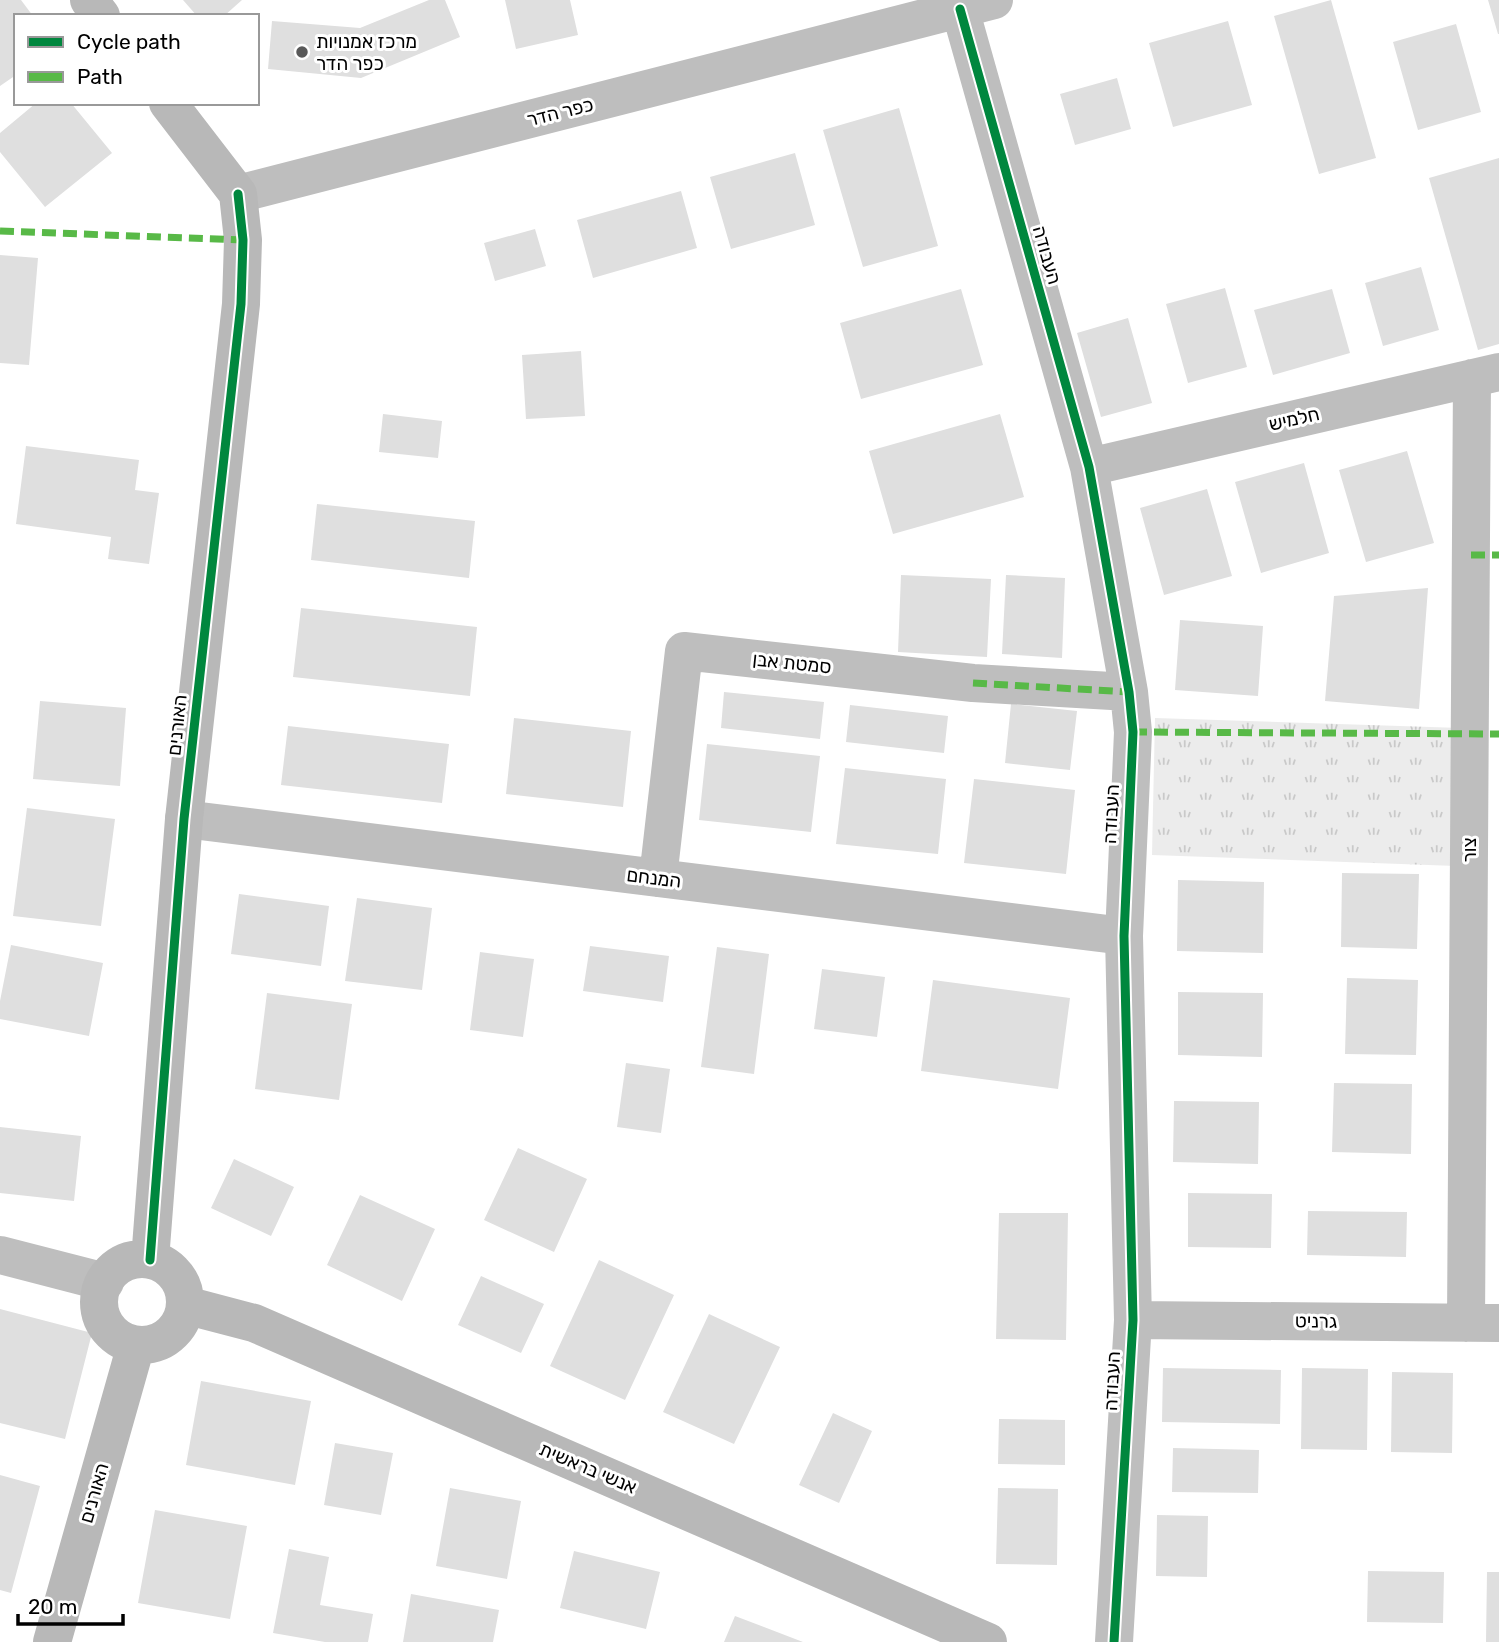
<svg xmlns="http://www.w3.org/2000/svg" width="1499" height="1642" viewBox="0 0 1499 1642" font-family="Rubik,'Noto Sans Hebrew',sans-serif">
<defs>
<pattern id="grass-tufts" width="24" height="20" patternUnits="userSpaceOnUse" patternTransform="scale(1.75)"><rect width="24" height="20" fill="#ececec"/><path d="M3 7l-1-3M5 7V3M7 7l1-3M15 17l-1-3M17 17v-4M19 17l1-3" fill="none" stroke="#c9c9c9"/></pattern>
</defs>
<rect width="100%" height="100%" fill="#fff"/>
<path fill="url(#grass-tufts)" d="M1155,718L1461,728L1456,866L1152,855Z"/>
<path fill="#dfdfdf" d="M0,0H21L33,16H16V75L0,86Z
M183,0H242L224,16H197Z
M429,0H445L460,37L361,78L268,69L272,21L360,28Z
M505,0H570L578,35L516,49Z
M1331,0L1376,158L1319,174L1274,16Z
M1488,0H1499V34H1498Z
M1228,21L1252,105L1173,127L1149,43Z
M1456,24L1481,112L1418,130L1393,42Z
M1117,78L1131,129L1075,145L1060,94Z
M36,103H71L112,153L45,207L0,152V133Z
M899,108L938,246L863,267L823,130Z
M795,153L815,225L731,249L710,177Z
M1499,158V344L1478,350L1429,178Z
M681,191L697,248L593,278L577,220Z
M535,229L546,266L495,281L484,243Z
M0,255L38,258L29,365L0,363Z
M1421,267L1439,330L1383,346L1365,283Z
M1225,288L1247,367L1188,383L1166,304Z
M961,289L983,365L861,399L840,323Z
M1332,289L1350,353L1273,375L1254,310Z
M1128,318L1152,403L1101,417L1077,333Z
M581,351L585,416L526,419L522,355Z
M383,414L442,421L438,458L379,452Z
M1000,414L1024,497L893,534L869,451Z
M26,446L139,460L135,490L159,493L149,564L108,559L111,537L16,524Z
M1407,451L1434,543L1366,562L1339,470Z
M1304,463L1329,553L1261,573L1235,482Z
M1207,489L1232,576L1164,595L1140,508Z
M317,504L475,521L469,578L311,560Z
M901,575L991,579L987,657L898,652Z
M1006,575L1065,578L1062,658L1002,654Z
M1428,588L1419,709L1325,701L1334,596Z
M301,608L477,627L470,696L293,677Z
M1180,620L1263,626L1258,696L1175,690Z
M724,692L824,702L820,739L721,728Z
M40,701L126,708L120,786L33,779Z
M1011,704L1077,711L1070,770L1005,763Z
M850,705L948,716L944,753L846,742Z
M514,718L631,731L623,807L506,794Z
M288,726L449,744L442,803L281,785Z
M707,744L820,756L811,832L699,820Z
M845,768L946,779L938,854L836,844Z
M974,779L1075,790L1066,874L964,863Z
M27,808L115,819L101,926L13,916Z
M1342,873L1419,874L1417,949L1341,947Z
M1178,880L1264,882L1263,953L1177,951Z
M239,894L329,906L321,966L231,954Z
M357,898L432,908L422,990L345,981Z
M11,945L103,963L89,1036L0,1019V1001Z
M590,946L669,956L663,1002L583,991Z
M717,947L769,954L754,1074L701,1067Z
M480,952L534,959L523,1037L470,1030Z
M822,969L885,977L877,1037L814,1029Z
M1347,978L1418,980L1416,1055L1345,1054Z
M933,980L1070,998L1058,1089L921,1071Z
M1178,992L1263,993L1262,1057L1178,1055Z
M267,993L352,1004L339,1100L255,1089Z
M626,1063L670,1069L661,1133L617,1127Z
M1334,1083L1412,1084L1411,1154L1332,1152Z
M1174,1101L1259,1102L1258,1164L1173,1162Z
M0,1127L81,1136L74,1201L0,1193Z
M518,1148L587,1179L554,1252L484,1220Z
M234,1159L294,1187L271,1236L211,1208Z
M1188,1193L1272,1194L1271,1248L1188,1247Z
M360,1195L435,1229L402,1301L327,1265Z
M1308,1211L1407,1212L1406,1257L1307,1255Z
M999,1213H1068L1066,1340L996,1339Z
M599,1260L674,1295L625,1400L550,1366Z
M481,1276L544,1304L521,1353L458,1325Z
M0,1309L92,1333L65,1439L0,1423Z
M709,1314L780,1347L734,1444L663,1412Z
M1163,1368L1281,1370L1280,1424L1162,1422Z
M1302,1368L1368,1369L1367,1450L1301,1449Z
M1392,1372L1453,1373L1452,1453L1391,1452Z
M201,1381L311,1401L295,1485L186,1465Z
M833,1413L872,1431L839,1503L799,1485Z
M999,1419L1065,1420V1465L998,1464Z
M335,1443L393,1453L381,1515L324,1505Z
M1173,1448L1259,1450L1258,1493L1172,1492Z
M0,1475L40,1486L11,1593L0,1590Z
M450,1488L521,1501L507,1579L436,1566Z
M998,1488L1058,1489L1057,1565L996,1564Z
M155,1510L247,1526L230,1619L138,1603Z
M1157,1515L1208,1516L1207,1577L1156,1576Z
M289,1549L329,1557L320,1605L373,1614L368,1642H325L273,1633Z
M574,1551L660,1572L646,1629L560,1608Z
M1368,1571L1444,1572L1443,1623L1367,1622Z
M1487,1572H1499V1642H1486Z
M411,1594L499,1610L493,1642H403Z
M735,1616L803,1642H724Z"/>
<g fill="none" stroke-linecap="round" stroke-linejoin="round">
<path stroke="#bebebe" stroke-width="38" d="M960,9L1089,467L1129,692L1133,732L1124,936L1133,1320L1114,1642
M238,194L994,0
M1089,467L1499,372
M184,819L1124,936
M658,878L684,651L973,683L1129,692
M0,1255L105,1282
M1133,1320L1499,1323
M1466,1323L1472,378"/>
<path stroke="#b8b8b8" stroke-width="38" d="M89,0L101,16
M99 1302a43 43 0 1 1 86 0a43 43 0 1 1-86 0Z
M150,1260L184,819L241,304L243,240L238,194L168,103
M185,1305L254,1323L988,1642
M52,1642L136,1345"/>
<path stroke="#58b947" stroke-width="7" stroke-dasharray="14 7" stroke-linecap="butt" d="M0,231L243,240
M1471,555H1499
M973,683L1129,692
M1133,732L1499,734"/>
<g stroke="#fff" stroke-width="13">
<path id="cycleway" d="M960,9L1089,467L1129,692L1133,732L1124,936L1133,1320L1114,1642
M150,1260L184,819L241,304L243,240L238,194"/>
</g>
<use href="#cycleway" stroke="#00873e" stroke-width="9"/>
</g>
<circle fill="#595959" stroke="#fff" stroke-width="2.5" cx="302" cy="52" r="7"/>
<g text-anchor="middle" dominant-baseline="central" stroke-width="6" stroke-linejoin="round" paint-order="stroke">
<g font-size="19" fill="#000" stroke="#fff" text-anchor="start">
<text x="316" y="41">מרכז אמנויות<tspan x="316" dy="22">כפר הדר</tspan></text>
</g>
<g font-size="19" fill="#000" stroke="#fff">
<text transform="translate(560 112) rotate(-14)">כפר הדר</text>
<text transform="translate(1047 255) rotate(74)">העבודה</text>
<text transform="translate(1294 419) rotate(-13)">חלמיש</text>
<text transform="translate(792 663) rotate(6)">סמטת אבן</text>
<text transform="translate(177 725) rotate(-84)">האורנים</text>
<text transform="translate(1111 814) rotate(-87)">העבודה</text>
<text transform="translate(1469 850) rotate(-90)">צור</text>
<text transform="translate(654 878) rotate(7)">המנחם</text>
<text transform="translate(1316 1321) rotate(1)">גרניט</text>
<text transform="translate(1112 1381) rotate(-87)">העבודה</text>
<text transform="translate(588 1468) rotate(23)">אנשי בראשית</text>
<text transform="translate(94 1493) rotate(-74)">האורנים</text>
</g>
</g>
<rect x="14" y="14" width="245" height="91" fill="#ffffff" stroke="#999999" stroke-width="2"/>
<rect x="28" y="37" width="35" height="10" fill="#00873e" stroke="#999999" stroke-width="2"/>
<text x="77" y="49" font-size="21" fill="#000000">Cycle path</text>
<rect x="28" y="72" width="35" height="10" fill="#58b947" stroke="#999999" stroke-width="2"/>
<text x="77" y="84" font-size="21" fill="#000000">Path</text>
<path d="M18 1614v10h105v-10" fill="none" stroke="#000000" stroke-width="3.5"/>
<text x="28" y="1614" font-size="21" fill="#000000" stroke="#ffffff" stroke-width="5" paint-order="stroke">20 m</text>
</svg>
